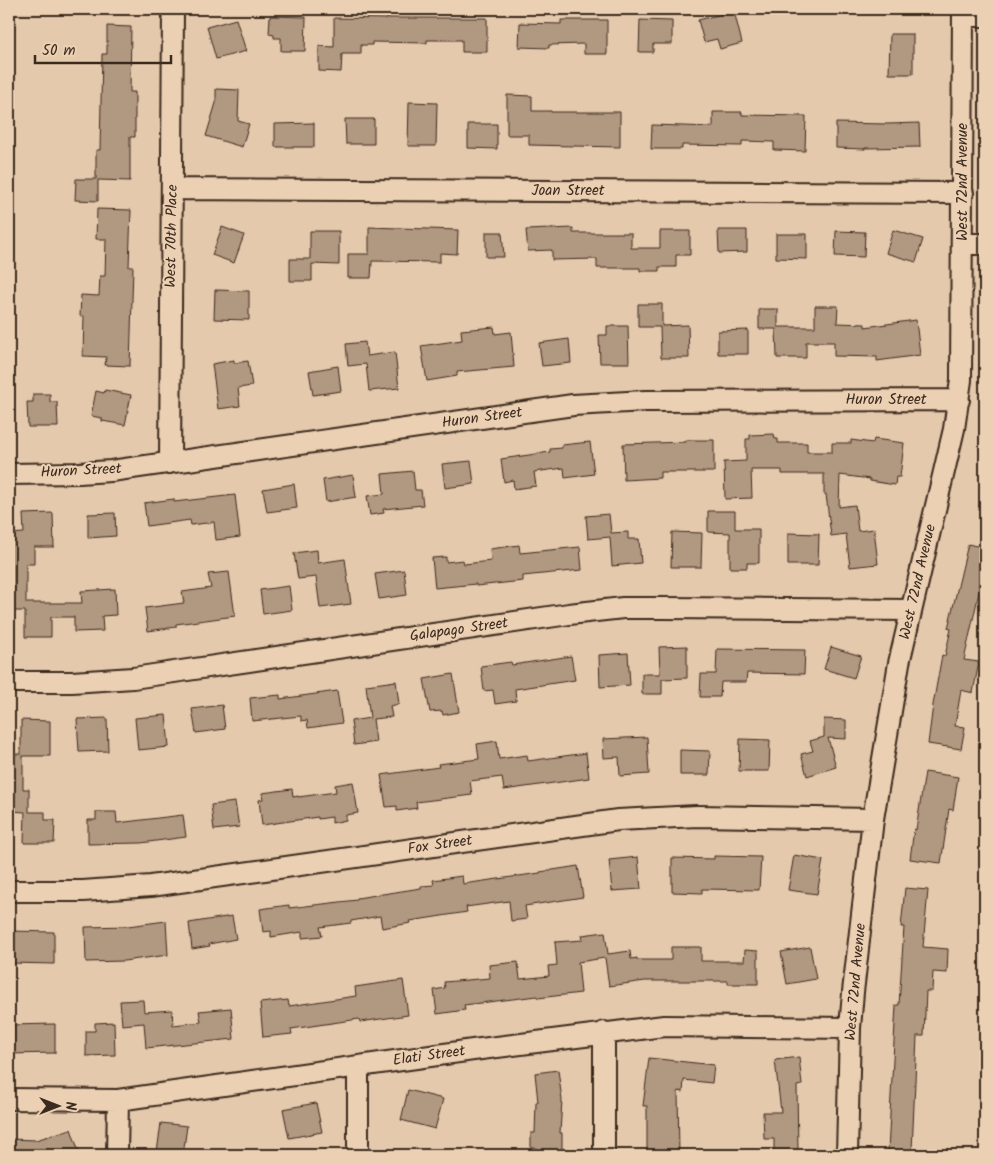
<svg xmlns="http://www.w3.org/2000/svg" width="994" height="1164" viewBox="0 0 994 1164" font-family="Kalam,sans-serif">
<rect width="100%" height="100%" fill="#e5c9ad"/>
<filter id="ink" filterUnits="userSpaceOnUse"><feTurbulence type="fractalNoise" baseFrequency=".02" numOctaves="2"/><feDisplacementMap in="SourceGraphic" scale="10" xChannelSelector="R" yChannelSelector="G"/><feConvolveMatrix kernelMatrix="1 2 1 2 8 2 1 2 1" color-interpolation-filters="sRGB"/></filter>
<g filter="url(#ink)">
<path fill="#b19880" stroke="#3b2a1e" d="M734,11L742,43L720,49L717,39L704,42L698,20Z
M270,16L306,17L305,51H281V38H274V35L269,34Z
M334,18L387,19V18H487V52H462V40H427V43L372,42V45H361V54H342L341,72L319,71V46L334,47Z
M236,19L246,51L216,59L207,27Z
M561,20H607V54H584V44L549,45V48L519,47L520,23L561,24Z
M640,20L672,21V44H653V52H639Z
M107,26L131,27L130,92H135V137H130V181L98,180V201L75,200L76,179H96V150H100L102,54H107Z
M890,34H913V74H889Z
M216,89L239,90L238,121L249,124L242,147L206,136L216,103Z
M507,95L532,96V111H551V112H620V147L529,145V135H507Z
M409,102L437,103L436,146H408Z
M713,112H742V115L806,116L805,151L774,150V142L742,141V146L682,145V149H651L652,125L713,127Z
M345,119H374V144H346Z
M314,123V147H275V124Z
M836,123L888,124L919,123L920,147L865,148V149L836,148Z
M468,124H497V149L468,148Z
M97,209L131,210L129,267H133L130,366L105,365L106,357L83,356L84,316H80L81,295L99,296L100,276H105L106,239H96Z
M222,227L244,235L234,263L212,255Z
M369,227L458,230L457,254L440,253V262L372,261L371,278H348V254H369Z
M573,228V233H631V248H660V231H690V255H676V267H659V271H640V268H597V259L552,260V250L528,251L526,230Z
M718,230H747V252L719,253Z
M893,230L923,239L916,262L886,253Z
M310,231H339V265L312,264V281H290V259H310Z
M836,231L865,232L864,257L835,256Z
M486,232H502L504,257H486Z
M776,234H807V259L776,258Z
M215,290L249,291V320L214,319Z
M638,304H662V326L688,325L689,358H661L660,327H638Z
M815,306H838L837,323L865,324V327L916,320L920,355L877,361V357L834,356V342H806V358H777L776,329H759V309H778V327H815Z
M607,326H628L629,363H600L599,335H607Z
M494,327L495,334L511,332L514,367L457,372V376L427,381L421,346L462,340L461,330Z
M748,330V354H718V331Z
M569,339L571,363L542,366L539,343Z
M365,342L367,356L395,352L399,388L369,391L366,364L348,366L346,344Z
M234,360V363L248,361L252,386L238,388L240,406L218,409L212,364Z
M338,366L341,391L313,395L309,371Z
M105,390L131,395L125,425L102,421V418L91,416L96,391L104,393Z
M33,394H50V402H57L58,427H28L27,402H33Z
M774,434L775,439H778V443H807V452H832V443H851V440L873,443L874,439L904,443L900,477H896L895,485L870,481V479L840,475L839,507L855,505L858,531L874,529L878,564L850,567L846,534L831,536L826,494H824V474H782V470H751L752,498L725,499L724,462L746,461V439H750V435Z
M686,440H714V472H660V478L624,480L623,444L686,442Z
M590,442L594,474L565,478L564,468L534,472L536,486L514,489L513,480L504,482L501,459L550,452V449L562,448V445Z
M471,461L474,484L445,488L442,464Z
M413,471L415,490H421L423,505L383,509L384,513L370,515L367,496L384,494L382,474Z
M353,475L356,497L326,502L323,480Z
M294,484L297,508L267,512L263,489Z
M235,495L240,537L216,540L214,522L191,525L190,520L147,526L144,503L174,499V502Z
M708,511H735V529H759V563H747V568H730V533L708,532Z
M53,513L54,547H34V564H26V603H82L81,591L115,589L116,615L102,616L103,631L74,632V617H51V637H25V611H9V534L24,533L23,514Z
M115,513L116,536L88,538V514Z
M609,514L611,533L628,532V539H639L641,563L612,566L610,537L588,539L586,516Z
M672,532L702,533L701,567H671Z
M788,533L819,534L818,565H788Z
M968,544L985,548V589L980,588L964,660L979,662L973,693L961,690L955,726L965,727L961,749L928,744L933,705L942,655L945,656L951,629L948,628Z
M519,545L520,553L580,547L582,570L523,576V581L476,586V584L435,588L432,558L446,557V562L463,560L464,564L491,561L490,549Z
M317,550L318,563L345,559L351,604L320,608L316,577L298,579L294,553Z
M404,570L407,595L379,599L375,574Z
M229,572L235,616L176,624V627L148,631L145,608L184,603L182,592L211,588L208,574Z
M289,586L292,610L263,614L260,590Z
M687,646V678L662,679V694H642V674H660L659,647Z
M831,647L861,656L854,678L824,669Z
M717,649L805,650L804,674L747,673L746,682H721L720,697H700L701,674H716Z
M628,653L630,685L600,687L599,655Z
M571,656L575,680L515,689L516,701L495,704L493,690L484,691L481,666L511,662L512,665Z
M453,674L459,712L443,715L442,711L430,712L424,679Z
M396,681L399,704L390,706L392,717L373,719L376,742L354,745L351,721L370,718L366,685Z
M337,691L342,723L308,728L307,720L301,721V716L252,721L250,698L280,695V699Z
M222,705L225,729L196,733L192,709Z
M166,715L169,747L138,750L135,718Z
M107,718L108,751L79,752L77,719Z
M824,719L846,720V739L828,738L836,767L807,776L801,754L813,751L810,741L824,737Z
M21,720L50,721V756H23V789H29V812H45V820H55L54,843H24L25,812L9,811V754H21Z
M647,737L649,774L620,776L619,757L604,758L603,739Z
M740,739L770,740L769,771H739Z
M497,741L499,759L527,755L528,761L586,753L589,778L504,790L502,777L470,781L472,795L416,802L417,808L397,811V806L386,807L381,775L439,767L438,764L479,759L477,744Z
M680,750L710,751L709,775H680Z
M925,772L958,777L953,810L949,809L941,863L910,859L914,829L916,830Z
M353,782L358,813L346,815V820L332,823V817L318,819V817L262,825L259,800L263,799L262,793L292,789L293,797L298,796V797L336,792L335,785Z
M235,802L239,827L214,830L211,805Z
M96,812H116L117,823L183,815L186,837L141,843L88,844V820H96Z
M794,855L823,860L817,894L788,890Z
M714,856L761,857L759,890L702,889V893L672,892V858L714,859Z
M638,857L641,889L612,891L609,860Z
M578,866L583,897L525,906L527,919L511,921L509,901L466,907L467,912L410,921L411,923L382,928L380,916L351,921V923L320,927L322,936L302,938V932L271,937V931L263,932L260,909L289,905V908L357,900V898L421,888V886L434,885L433,880L462,876L463,884L540,873V872Z
M905,888L928,890L923,947L948,949L947,973L933,972L932,991H926L924,1036H917L912,1151H888L896,1005H899L904,927H901Z
M232,916L236,939L209,944L210,946L192,949L189,923Z
M166,921L168,955L124,961L86,962L85,927L128,926Z
M9,931L54,932V964L9,963Z
M605,932L608,954L630,951L631,959L637,958V960H671V947H701V961H744L745,950L758,951V984H728V981H645L609,986L605,958L578,962L581,993L538,998L537,996L464,1005L465,1010L437,1014L434,990L445,988L444,982L490,978L489,965L518,962L520,979L549,976L548,966L557,965L555,942L583,940L582,935Z
M810,947L816,979L787,984L781,952Z
M403,980L408,1015L360,1022L359,1019L291,1029L292,1034L263,1037L260,1003L288,1000L289,1006L356,996L355,987Z
M143,1000L144,1012L172,1010L173,1025L201,1022L199,1011L231,1008L234,1039L146,1048L144,1023L122,1025L120,1001Z
M114,1022L115,1055L86,1056V1031H95V1023Z
M55,1024V1053L9,1054V1025Z
M799,1057L802,1085L797,1086L798,1152L774,1153V1139H764L763,1112H781L775,1060Z
M649,1058L714,1065L712,1083L684,1080L683,1092L678,1091L679,1155H647V1106H643Z
M558,1070L562,1100L560,1133H562V1155H537V1148H531V1133H535L536,1102H538L535,1073Z
M408,1090L443,1099L435,1129L401,1120Z
M316,1103L322,1132L289,1138L283,1109Z
M161,1123L187,1126L183,1155L157,1152Z
M71,1129L80,1155H10L9,1139L36,1140Z"/>
<g fill="none" stroke-linecap="round" stroke-linejoin="round">
<g stroke="#3b2a1e" stroke-width="24">
<path id="minor" d="M963,16H985
M172,189L963,193
M963,244H985
M170,463L173,9
M9,474L79,473L111,471L573,405L646,401L959,400
M9,682H72L133,678L569,614L623,608H662L911,610
M9,891H83L151,886L618,820L697,816L873,819
M358,1067V1155
M9,1099L118,1100L473,1050L664,1026L850,1028
M117,1155L118,1100
M604,1155V1032
M847,1155L850,1028L853,992L873,819L899,663L954,429L961,380L963,9"/>
</g>
<use href="#minor" stroke="#ecd0b3" stroke-width="20"/>
</g>
</g>
<g text-anchor="middle" dominant-baseline="central" stroke-width="4" stroke-linejoin="round" paint-order="stroke">
<g font-size="15" fill="#3b2a1e" stroke="#ecd0b3">
<text transform="translate(963 182) rotate(-90)">West 72nd Avenue</text>
<text x="568" y="191">Joan Street</text>
<text transform="translate(172 236) rotate(-89)">West 70th Place</text>
<text x="886" y="400">Huron Street</text>
<text transform="translate(482 418) rotate(-8)">Huron Street</text>
<text transform="translate(81 471) rotate(-3)">Huron Street</text>
<text transform="translate(918 582) rotate(-77)">West 72nd Avenue</text>
<text transform="translate(459 630) rotate(-8)">Galapago Street</text>
<text transform="translate(440 845) rotate(-8)">Fox Street</text>
<text transform="translate(856 982) rotate(-85)">West 72nd Avenue</text>
<text transform="translate(429 1056) rotate(-8)">Elati Street</text>
</g>
</g>
<rect width="994" height="1164" fill="none" stroke="#ecd0b3" stroke-width="30"/>
<rect x="15" y="15" width="964" height="1134" fill="none" stroke="#3b2a1e" stroke-width="2" filter="url(#ink)"/>
<g transform="translate(58 1106) rotate(90)" stroke="#ecd0b3" stroke-width="4" paint-order="stroke">
<path d="M0-4L9 19L0 12L-9 19Z" fill="#3b2a1e"/>
<text y="-8" font-size="14" font-weight="bold" text-anchor="middle" fill="#3b2a1e">N</text>
</g>
<path d="M35 55v8h136v-8" fill="none" stroke="#3b2a1e" stroke-width="2.5"/>
<text x="42" y="55" font-size="15" fill="#3b2a1e" stroke="#ecd0b3" stroke-width="4" paint-order="stroke">50 m</text>
</svg>
